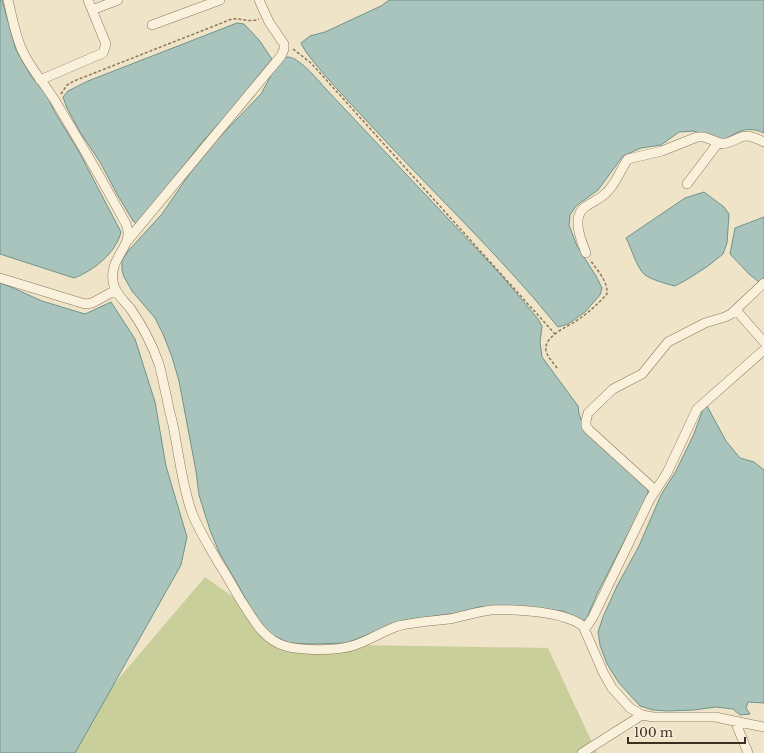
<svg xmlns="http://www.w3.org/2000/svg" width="764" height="753" viewBox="0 0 764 753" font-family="'Libre Baskerville',serif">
<rect width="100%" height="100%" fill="#f0e4c8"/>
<path fill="#c9cf9b" d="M205,577L299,644L548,648L597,753H65L114,684Z"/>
<path fill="#a9c4bc" stroke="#6f938a" d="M0,0H2L16,50L31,76L48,97L54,111L78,150L121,232C116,253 93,271 74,278L0,254Z
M389,0H764V133C746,125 738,132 722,141L694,131L679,132L661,145L641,148L623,156L598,190L576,206L570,215L569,225L577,246L596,276L602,288L600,295L585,312L568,324L558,327C499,254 429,189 365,119C350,103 336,88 322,72C314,62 306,54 301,43L310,36L325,32L381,6Z
M237,23L244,24L259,40L272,59L258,76L246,93L204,140L137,224L133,221L117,194L100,162L80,132L67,108L63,97L68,91L88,81Z
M287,57C298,56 317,79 325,88L502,276L538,319L542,326L540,342L542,357L578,406L579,414L584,427L648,488V492L645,501L597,594L586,620H580L563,611L507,606L479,607L457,613L405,620L346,643L311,644L289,643L268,633L261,624L251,608L219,552L210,530L199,495L196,471L179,381L172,357L163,334L155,318L132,291L124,277L122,270V260L129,250L162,214L190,173L211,146L261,94L275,68L281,59Z
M704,192L724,207L729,214L727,243L723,254L708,266L688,279L675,286C667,284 652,280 645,275C636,267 632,249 626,238L685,198Z
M764,217V277L759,282L749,274L730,254L735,228Z
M0,283L11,287L42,301L85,314L111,302L135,339L155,402L166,466L187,537L181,565L75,753H0Z
M707,406L726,441L740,458L754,462L764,470V703L748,702L746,708L750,714L740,715L733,709L716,707L694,710L668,711L653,710L640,706L619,683L607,664L600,645L598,632L603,617L617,586L639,546L661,495L676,471L694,434L703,409Z"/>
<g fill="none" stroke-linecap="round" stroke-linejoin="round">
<g stroke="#8d765c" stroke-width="10">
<path id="minor" d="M8,0C12,17 15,34 22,50C31,70 46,85 57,104C81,144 104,183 126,224C136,247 106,257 114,286C117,295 124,301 130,308C142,325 152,344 159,364C162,375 164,387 167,398C168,407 171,416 173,425C179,455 182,485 192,513C199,531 209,546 218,562C226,574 233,587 240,599C252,617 263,640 285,646C302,651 339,651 355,645C370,640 383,631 398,626C415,622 432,621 449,619C463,616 477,612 491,610C516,609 563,611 583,626L603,672L612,688L630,708L642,715L653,717H715L764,727
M92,10L118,0
M152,25L220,0
M40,80L103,53L106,44L88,0
M687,184L718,143
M128,240L281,56L284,49V44L269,22L259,0
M586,253C581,240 571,217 585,207C592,202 600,199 606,193C616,184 620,170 628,159L662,151L697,137H704L723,144C744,139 740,130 764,142
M0,278L85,304L92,303L116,290
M736,310L764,342
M655,490L589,430L586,426V421L588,413L613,389L642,374L668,342L705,323L725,317L731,314L764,283
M585,629L593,617L650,499L667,473L697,409L764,350
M735,721L748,753
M582,753L642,715"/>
</g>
<path stroke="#8d765c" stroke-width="1.5" stroke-dasharray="3 2" stroke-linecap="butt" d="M293,49L311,63L555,334
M61,94L67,85L74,81L232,19C241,18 250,23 259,19
M557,368C553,362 544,354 546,346C549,334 567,327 576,321C588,313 598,304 607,294C608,281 597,270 590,260"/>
<use href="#minor" stroke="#faf1dc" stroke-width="9"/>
</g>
<path d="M628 737v6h117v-6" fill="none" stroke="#3d2e20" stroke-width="2"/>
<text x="634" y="737" font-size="12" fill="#3d2e20" stroke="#f7eed8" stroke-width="3" paint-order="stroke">100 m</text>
</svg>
